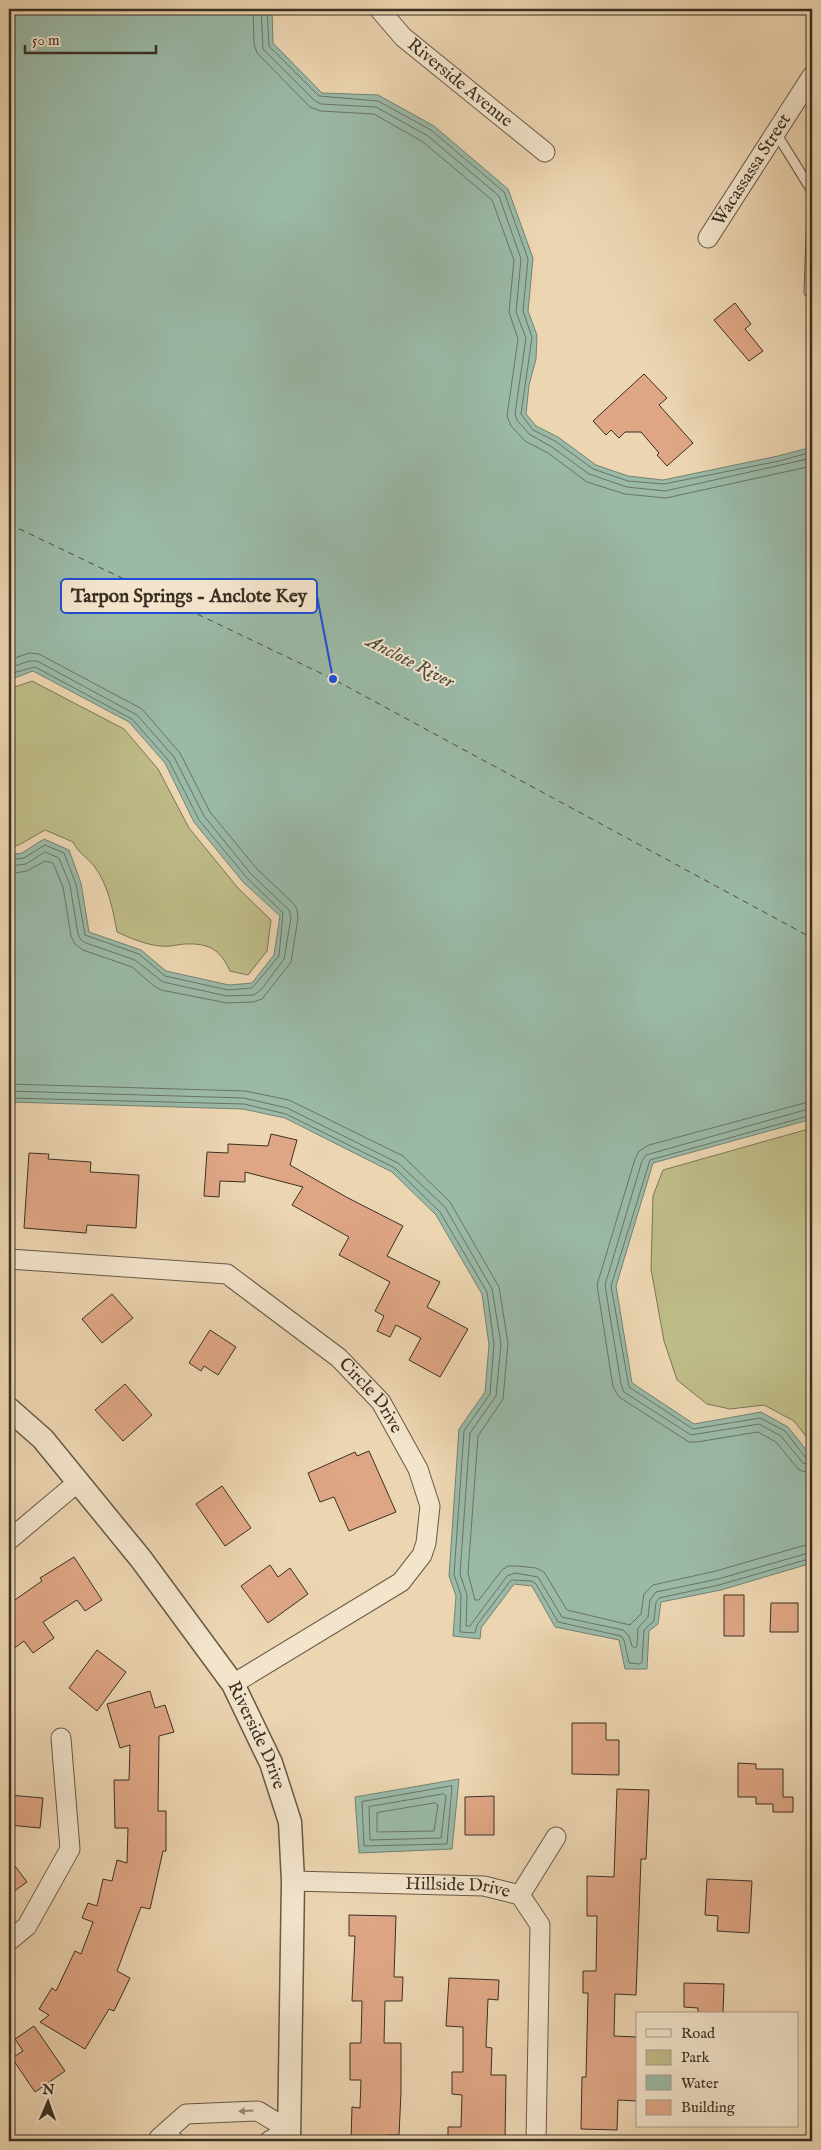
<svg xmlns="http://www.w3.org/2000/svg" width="821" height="2150" viewBox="0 0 821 2150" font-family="'IM FELL English',serif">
<rect width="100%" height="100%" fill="#ecd5b1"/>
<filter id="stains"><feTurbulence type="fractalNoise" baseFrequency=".004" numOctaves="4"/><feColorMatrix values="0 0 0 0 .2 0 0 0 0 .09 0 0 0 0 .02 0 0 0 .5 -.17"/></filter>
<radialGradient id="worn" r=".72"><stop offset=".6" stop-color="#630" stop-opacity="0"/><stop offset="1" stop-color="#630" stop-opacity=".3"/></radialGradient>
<path fill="#bebc87" stroke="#7c7655" d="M32,681L124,729L158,769L189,828L238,888L271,920L267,951L248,975L230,971C220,949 209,943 184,944C176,945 169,947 161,946C146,945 130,938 117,932C113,910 108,884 94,866C87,857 78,853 73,842L45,830L19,845L9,847V689Z
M812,1128V1444L794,1421L764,1405L730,1409L707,1404L677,1380L664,1341L651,1269L653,1196L663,1170Z"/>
<path fill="#9ab9a7" stroke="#748272" d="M9,9H272L273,43L322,93L378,95L434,126L508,189L533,258L528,311L537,335L536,359L529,385L526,414L536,426L558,437L596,465L628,476L663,480L778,456L812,447V1119L653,1163L616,1286L632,1383L694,1424L761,1412L788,1427L812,1457V1563L721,1590L661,1602L658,1624L649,1631L647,1669H625L619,1640L555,1627L532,1586L514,1584L481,1628L480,1639L453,1636L456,1596L449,1576L459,1429L485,1392L489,1345L482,1294L436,1215L392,1172L285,1118L243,1109L9,1102V855L22,853L44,839L69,850L81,883L89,932L141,950L166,971L229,985L252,983L274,955L280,916L243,882L194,822L165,763L129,722L33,671L9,680Z
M459,1779L452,1849L359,1853L355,1797Z"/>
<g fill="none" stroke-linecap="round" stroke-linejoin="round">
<path stroke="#6a7465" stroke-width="1" d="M253,9L254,44L257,53L310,107L321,111L374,114L423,142L492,200L514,260L509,312L518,339L507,416L511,426L525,441L548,453L587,482L625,494L666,498L812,466
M261,9L263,49L315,101L321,104L376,107L428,136L499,196L521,259L516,312L526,338L515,414L517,420L529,434L552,447L589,474L627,487L665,491L812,458
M267,9L269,46L319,96L378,101L431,130L504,192L528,259L523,311L532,337L521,414L533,430L555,441L593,469L628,481L664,484L779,461L812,452
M9,660L29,653L39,654L142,709L180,753L210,812L257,869L293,903L297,909L298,918L291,962L262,999L253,1002L227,1003L161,990L154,986L132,967L83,950L75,944L71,936L63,887L53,863L45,861L27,871L9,874
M9,668L29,661H37L137,715L174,757L204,816L251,874L289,910L291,918L284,959L261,990L254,995L227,996L163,982L135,960L86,943L81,940L78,934L70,885L59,858L45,852L26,864L9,866
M9,674L35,667L132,719L169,761L199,820L247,878L283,913L279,956L252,988L228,990L165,976L139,954L85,935L76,884L64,853L45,845L24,858L9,860
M9,1084L245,1091L289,1100L403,1156L450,1202L499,1287L508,1343L503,1399L478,1436L468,1573L475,1600H479L502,1570L508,1566H517L536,1568L544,1572L567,1610L630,1625L641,1614L644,1594L653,1585L716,1571L802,1546L812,1544
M9,1091L244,1098L287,1108L398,1163L445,1207L492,1289L501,1344L496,1396L470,1433L460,1574L467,1595L466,1626H470L507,1576L515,1573L538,1577L562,1617L623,1630L629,1636L632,1646L635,1648L637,1646L638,1628L648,1617L650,1600L656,1592L718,1579L812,1552
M9,1098L244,1104L286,1114L395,1168L440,1212L487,1292L494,1344L490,1394L464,1431L454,1575L461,1595L460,1632L475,1633L477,1625L511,1580L532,1581L536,1584L558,1622L621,1636L624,1640L629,1663L640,1664L642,1662L644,1630L654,1621L656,1602L659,1598L719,1585L812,1558
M812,1101L649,1145L639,1151L635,1159L597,1285L613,1387L619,1397L689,1442H697L758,1432L776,1442L799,1470L812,1474
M812,1108L646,1155L642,1161L605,1285L621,1384L624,1392L691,1435L759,1424L781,1436L803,1463L812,1466
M812,1115L650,1160L611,1286L629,1387L693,1429L760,1418L785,1431L806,1458L812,1460
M452,1786L447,1844L364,1846L362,1802Z
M444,1794L446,1796L441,1838L370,1840L369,1807Z
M435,1803L438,1805L434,1831L377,1832V1813Z"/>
<path stroke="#4e4b3d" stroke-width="1" stroke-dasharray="6 5" stroke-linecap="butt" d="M9,524L333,679L812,938"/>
</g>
<path fill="#dfa685" stroke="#3b3023" d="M735,303L751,324L745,329L763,351L749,361L714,320Z
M644,374L667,398L659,405L693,443L667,466L657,455L659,453L641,432H625L619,438L611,430L606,435L593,421Z
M271,1134L297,1140L290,1165L348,1198L403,1226L387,1256L440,1282L427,1307L468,1329L440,1377L409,1360L421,1338L396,1325L390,1337L377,1331L384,1316L375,1311L390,1282L339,1255L349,1237L292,1205L303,1187L245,1172V1182L220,1181L219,1197L204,1196L207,1152L228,1153V1144L268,1146Z
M29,1153L49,1154L48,1159L91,1162L90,1172L139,1175L136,1228L87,1225L86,1233L24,1228Z
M112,1294L133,1318L102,1343L82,1319Z
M210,1330L236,1347L218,1375L204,1366L201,1371L189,1363Z
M125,1384L152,1415L123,1441L95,1410Z
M369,1451L396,1512L349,1531L334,1497L320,1502L308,1473L355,1452L357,1456Z
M222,1486L251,1528L225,1546L196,1504Z
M74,1557L102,1600L85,1611L77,1600L43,1622L54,1638L33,1653L24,1641L9,1652V1604L42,1581L40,1578Z
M270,1565L278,1577L290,1568L308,1594L268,1623L241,1586Z
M724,1595H744V1636H724Z
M771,1603H798V1632H770Z
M97,1650L126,1672L97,1711L69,1688Z
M150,1691L155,1708L165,1705L174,1732L159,1736L158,1811H166V1851H163L150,1909L141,1907L117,1971L130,1978L114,2011L109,2009L85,2049L40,2022L49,2015L39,2009L52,1988L56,1991L75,1951L81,1954L93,1922L82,1918L88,1903L97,1906L103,1879L112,1881L117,1860L127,1863L128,1828H115L114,1780H129L130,1745L120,1748L107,1704Z
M572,1723H606V1740H619V1775L572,1774Z
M738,1763L756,1764V1769H783V1797H793V1812H773V1804H756V1797H738Z
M617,1789L649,1790L646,1859H641L636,1995L615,1994L614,2036L637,2037V2101L618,2100L617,2130L581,2129L582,2077H586L588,1993H583V1971H596L597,1916H587V1876L614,1877Z
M9,1795L43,1798L40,1828L9,1825Z
M494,1796V1835H465V1797Z
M9,1858L27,1882L9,1895Z
M707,1879L752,1881L749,1933L717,1931L718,1916L705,1915Z
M349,1915L396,1916L394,1977H403L402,2001H385L384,2043H401V2092L399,2135H387V2141H351L352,2107L360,2108L361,2080H350V2043H361L362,2001H352L355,1936H349Z
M449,1978L499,1980L498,2000L488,1999L486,2047L492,2048L491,2075H506L505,2140L448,2141V2127H461L462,2095L452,2094V2072H463V2027L446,2026Z
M684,1983L724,1984L723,2014H698V2008L684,2007Z
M34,2026L65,2071L35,2092L12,2058L23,2051L15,2039Z"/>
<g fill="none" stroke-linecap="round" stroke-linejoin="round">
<g stroke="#675946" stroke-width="11">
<path id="service" d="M776,133L812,191
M809,292L812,211"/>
</g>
<g stroke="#675946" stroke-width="21">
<g id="minor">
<path id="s1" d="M379,9L403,37L545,152"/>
<path id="s2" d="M708,238L812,76"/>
<path id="s3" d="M9,1259L227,1274L339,1358L381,1402L418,1469L430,1506L426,1543L422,1555L401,1582L233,1684"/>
<path d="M9,1540L78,1482"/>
<path id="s4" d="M293,1881L484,1886L520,1895L540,1925L536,2141"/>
<path d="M520,1895L556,1837"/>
<path d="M9,1941L27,1926L70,1849L61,1738"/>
<path d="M174,2141L159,2138L186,2114L258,2111L289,2130L269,2141"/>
</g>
</g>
<g stroke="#675946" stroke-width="25">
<g id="tertiary">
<path id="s5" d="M9,1409L43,1439L141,1559L233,1684L271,1763L290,1822L293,1881L289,2141"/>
</g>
</g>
<use href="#service" stroke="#f3e4cc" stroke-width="9"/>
<use href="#minor" stroke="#f3e4cc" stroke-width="19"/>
<use href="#tertiary" stroke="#f3e4cc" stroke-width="22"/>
</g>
<defs><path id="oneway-solid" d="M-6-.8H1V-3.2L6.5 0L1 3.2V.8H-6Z" transform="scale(1.25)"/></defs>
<use fill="#978a78" href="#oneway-solid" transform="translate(246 2111) rotate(177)"/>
<g text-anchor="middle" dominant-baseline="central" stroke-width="4" stroke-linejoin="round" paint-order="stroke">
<g font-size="18" fill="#3b3023" stroke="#f3e4cc">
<text stroke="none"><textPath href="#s1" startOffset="110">Riverside Avenue</textPath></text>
<text stroke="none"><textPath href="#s2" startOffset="81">Wacassassa Street</textPath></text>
<text stroke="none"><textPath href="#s3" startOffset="408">Circle Drive</textPath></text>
<text stroke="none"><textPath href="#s5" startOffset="412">Riverside Drive</textPath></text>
<text stroke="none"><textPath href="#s4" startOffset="165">Hillside Drive</textPath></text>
</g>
<g font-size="19" font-style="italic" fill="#4e4b3d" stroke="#f3e4cc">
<text transform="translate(410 662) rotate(27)">Anclote River</text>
</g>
</g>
<path fill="none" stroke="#1d4ed8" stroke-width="2" d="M333 679L317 596"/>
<circle fill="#1d4ed8" stroke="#f3e4cc" stroke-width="2" cx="333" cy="679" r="5"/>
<rect fill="#f3e4cc" stroke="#1d4ed8" stroke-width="2" x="61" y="579" width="256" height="34" rx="5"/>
<g font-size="19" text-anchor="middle" font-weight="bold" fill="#3b3023">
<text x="189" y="602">Tarpon Springs - Anclote Key</text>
</g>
<rect width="821" height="2150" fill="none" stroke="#ecd5b1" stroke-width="30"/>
<rect x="10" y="10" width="801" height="2130" fill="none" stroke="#3b3023" stroke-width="2.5"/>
<rect x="15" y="15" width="791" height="2120" fill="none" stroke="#3b3023"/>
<rect x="636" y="2012" width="162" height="115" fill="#f3e4cc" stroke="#a99c88"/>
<rect x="646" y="2029" width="25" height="8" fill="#f3e4cc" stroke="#a99c88"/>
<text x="681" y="2038" font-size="15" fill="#3b3023">Road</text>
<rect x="646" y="2050" width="25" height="15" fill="#bebc87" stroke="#a99c88"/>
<text x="681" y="2062" font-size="15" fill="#3b3023">Park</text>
<rect x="646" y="2075" width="25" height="15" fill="#9ab9a7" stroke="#a99c88"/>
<text x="681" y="2088" font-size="15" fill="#3b3023">Water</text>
<rect x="646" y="2100" width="25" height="15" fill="#dfa685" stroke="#a99c88"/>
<text x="681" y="2112" font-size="15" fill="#3b3023">Building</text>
<g transform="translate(48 2102) rotate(2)" stroke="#f3e4cc" stroke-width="4" paint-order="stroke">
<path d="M0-4L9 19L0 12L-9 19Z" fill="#3b3023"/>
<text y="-8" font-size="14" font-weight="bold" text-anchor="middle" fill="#3b3023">N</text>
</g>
<path d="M25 45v8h131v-8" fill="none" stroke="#3b3023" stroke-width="2.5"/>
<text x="32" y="45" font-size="15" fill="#3b3023" stroke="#f3e4cc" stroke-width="4" paint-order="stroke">50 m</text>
<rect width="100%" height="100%" filter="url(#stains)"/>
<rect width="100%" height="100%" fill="url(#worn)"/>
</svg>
